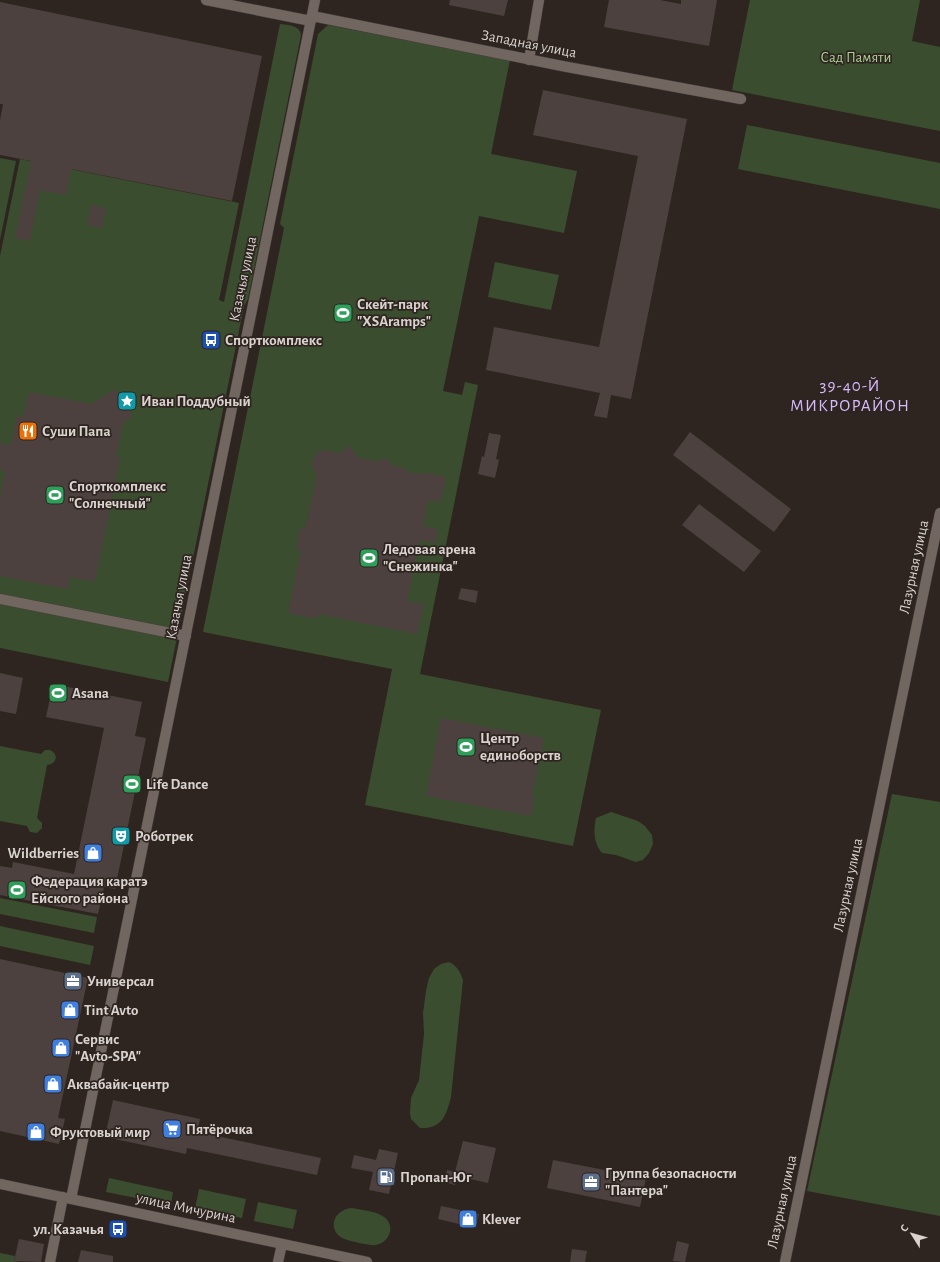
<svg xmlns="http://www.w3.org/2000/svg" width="940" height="1262" viewBox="0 0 940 1262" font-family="'Alegreya Sans',sans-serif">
<rect width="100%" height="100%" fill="#2e2520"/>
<path fill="#3b4d2f" d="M750,0H920L912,41L940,47V131L732,90Z
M280,24C288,25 300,25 301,35L248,299L244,306L168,682L0,648V256L20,159L239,203L219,300L224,302Z
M328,25L510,60L491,154L577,171L564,233L479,216L443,391L462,395L465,382L478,385L420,674L601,710L573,846L365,805L392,669L203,632L284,228L280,224L318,34Z
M747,125L940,163V209L738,169Z
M0,158L16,161L0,240Z
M495,262L559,275L551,310L488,297Z
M0,746L41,754L45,750H50C59,754 57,764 47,765L37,818L42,823V828L37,833L30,832L27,826L0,821Z
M892,794L940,802V1216L807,1191Z
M611,812L638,821L645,826L652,835L653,844L649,853L643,860L636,862L616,855L602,853C594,843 593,831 596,818Z
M0,898L97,917L94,933L0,914Z
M0,926L94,946L90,965L0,946Z
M449,962C457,966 460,971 463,980L451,1097C446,1116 442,1129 420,1128L411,1119L410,1113L411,1098L419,1080L424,1034L423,1013L426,991L429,978L434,969L441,964Z
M109,1178L173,1192L171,1205L106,1192Z
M199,1189L246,1199L242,1218L195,1209Z
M258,1202L297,1210L293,1229L254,1221Z
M352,1208C362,1210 376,1211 384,1217C398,1227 387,1247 371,1245C364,1244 348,1241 342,1238C326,1228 335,1209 352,1208Z
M0,1253L15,1256L14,1261L20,1262H0Z"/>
<path fill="#4c413e" d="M450,0H508L504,16L449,5Z
M609,0H660L681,4V0H717L709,46L604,27Z
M0,2L262,56L232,201L71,169L66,195L40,190L30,241L15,238L31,161L0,155V120L3,104H0Z
M543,90L687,119L631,399L611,395L607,418L594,416L600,393L486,370L494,327L599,347L638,156L533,135Z
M91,205L106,208L102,228L87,225Z
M115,389L133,416L123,423L116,457L120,458L95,582L70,577L68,589L0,576V497L5,471L0,470V443L11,445L17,416L23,417L29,392L92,404Z
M690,432L791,509L774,532L673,455Z
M489,433L501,435L496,459L499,460L495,478L478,474L482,456L484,457Z
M350,446L358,458L375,461L384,459H387L391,465L402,467L406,471L424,475V472L446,477L441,502L428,500L423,526L438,529L436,543L420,540L407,601L424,604L417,634L318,614L317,619L288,613L301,550L296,549L300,528L305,529L317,475L312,466L313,459L317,453L320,451L328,450L338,454Z
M699,504L761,551L744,572L682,525Z
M461,588L478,591L476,603L458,599Z
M0,673L23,678L16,714L0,711Z
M53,684L142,702L135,736L146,738L115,889L104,887L98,914L0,895V866L12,868L13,862L74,874L104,728L46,717Z
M441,718L544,738L532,796L535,797L531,816L426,796Z
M0,959L88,978L58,1118L65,1119L59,1144L0,1131Z
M113,1100L200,1119L197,1132L321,1158L317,1175L187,1148L186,1154L105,1137Z
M463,1141L496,1148L488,1183L457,1176L455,1185L444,1182L447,1170L455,1172Z
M379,1149L398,1153L389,1194L369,1190L373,1172L351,1168L354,1155L376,1160Z
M553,1160L646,1178L640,1207L547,1188Z
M441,1206L479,1214L476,1228L438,1219Z
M19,1239L44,1244L41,1262L14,1261Z
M677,1241L689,1244L685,1262L673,1261Z
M572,1249L587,1251L585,1262H570Z
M81,1250L113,1256V1262H78Z"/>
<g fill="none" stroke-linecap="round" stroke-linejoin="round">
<g stroke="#49413d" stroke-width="11">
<path id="minor" d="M206,0L311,21
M312,16L562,66L741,99
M529,60L539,0
M0,599L186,636
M0,1184L367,1262
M71,1199L315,0
M50,1262L63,1197
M278,1262L282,1244
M785,1262L940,513"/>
</g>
<use href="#minor" stroke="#726661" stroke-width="10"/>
</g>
<defs>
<g id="stadium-square" transform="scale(1)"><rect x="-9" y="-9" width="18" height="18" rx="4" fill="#2e9e5b" stroke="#2e2520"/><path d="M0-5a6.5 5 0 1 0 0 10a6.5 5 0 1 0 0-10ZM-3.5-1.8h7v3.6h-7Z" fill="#fff"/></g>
<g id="bus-square" transform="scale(1)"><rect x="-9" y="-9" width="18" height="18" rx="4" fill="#1a4fb4" stroke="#2e2520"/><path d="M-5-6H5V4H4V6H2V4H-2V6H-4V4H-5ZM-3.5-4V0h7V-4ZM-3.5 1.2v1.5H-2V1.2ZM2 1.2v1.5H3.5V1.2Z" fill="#fff"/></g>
<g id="sight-square" transform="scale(1)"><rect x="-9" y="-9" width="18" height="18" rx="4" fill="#0f9aa8" stroke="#2e2520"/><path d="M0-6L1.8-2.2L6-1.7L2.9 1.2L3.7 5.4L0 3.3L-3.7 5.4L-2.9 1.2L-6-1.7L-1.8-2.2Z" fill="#fff"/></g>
<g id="restaurant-square" transform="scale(1)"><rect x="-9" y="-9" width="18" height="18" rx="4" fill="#e8710a" stroke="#2e2520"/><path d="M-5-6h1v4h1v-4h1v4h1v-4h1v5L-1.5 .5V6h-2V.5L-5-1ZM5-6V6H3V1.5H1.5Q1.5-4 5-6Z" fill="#fff"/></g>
<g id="theatre-square" transform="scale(1)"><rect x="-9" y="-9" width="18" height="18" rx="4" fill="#0f9aa8" stroke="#2e2520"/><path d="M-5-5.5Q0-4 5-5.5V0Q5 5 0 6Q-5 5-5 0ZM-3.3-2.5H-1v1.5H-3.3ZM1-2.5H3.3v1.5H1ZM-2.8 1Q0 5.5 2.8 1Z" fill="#fff"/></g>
<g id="shop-square" transform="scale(1)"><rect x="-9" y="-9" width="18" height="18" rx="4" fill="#3f7fe0" stroke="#2e2520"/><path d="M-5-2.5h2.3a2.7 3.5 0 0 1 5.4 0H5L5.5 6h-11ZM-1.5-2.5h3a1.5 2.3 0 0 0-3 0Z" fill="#fff"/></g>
<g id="office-square" transform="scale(1)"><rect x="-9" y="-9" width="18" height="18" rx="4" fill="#5c6f8a" stroke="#2e2520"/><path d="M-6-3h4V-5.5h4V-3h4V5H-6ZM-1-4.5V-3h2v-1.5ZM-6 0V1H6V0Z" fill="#fff"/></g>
<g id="supermarket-square" transform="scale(1)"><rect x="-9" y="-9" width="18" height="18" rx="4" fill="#3f7fe0" stroke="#2e2520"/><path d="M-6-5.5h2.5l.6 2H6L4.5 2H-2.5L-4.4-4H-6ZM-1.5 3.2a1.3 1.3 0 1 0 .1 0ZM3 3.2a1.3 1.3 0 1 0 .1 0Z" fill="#fff"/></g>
<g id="fuel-square" transform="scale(1)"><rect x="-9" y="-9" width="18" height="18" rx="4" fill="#5c6f8a" stroke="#2e2520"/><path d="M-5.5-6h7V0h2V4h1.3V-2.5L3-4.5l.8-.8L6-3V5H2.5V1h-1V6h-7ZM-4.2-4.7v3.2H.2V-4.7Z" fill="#fff"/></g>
</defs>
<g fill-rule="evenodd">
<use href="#stadium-square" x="343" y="313"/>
<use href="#bus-square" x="211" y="340"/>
<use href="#sight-square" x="127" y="401"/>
<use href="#restaurant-square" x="28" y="431"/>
<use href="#stadium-square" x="55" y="495"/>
<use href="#stadium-square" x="369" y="558"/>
<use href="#stadium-square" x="58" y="693"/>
<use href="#stadium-square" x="466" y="747"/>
<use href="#stadium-square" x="132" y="784"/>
<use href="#theatre-square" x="121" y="836"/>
<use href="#shop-square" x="93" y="853"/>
<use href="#stadium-square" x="17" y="890"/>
<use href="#office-square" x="73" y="981"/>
<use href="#shop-square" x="70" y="1010"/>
<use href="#shop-square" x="61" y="1048"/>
<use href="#shop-square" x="53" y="1084"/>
<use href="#supermarket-square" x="172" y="1129"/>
<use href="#shop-square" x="36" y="1132"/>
<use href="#fuel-square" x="386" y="1177"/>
<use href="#office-square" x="591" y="1182"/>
<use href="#shop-square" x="468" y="1219"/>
<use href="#bus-square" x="118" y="1229"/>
</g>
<g text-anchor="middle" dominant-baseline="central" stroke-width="3.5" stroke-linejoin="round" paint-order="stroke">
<g font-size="15" fill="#d9d2cf" stroke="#2e2520">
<text transform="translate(529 44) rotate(11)">Западная улица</text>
<text transform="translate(243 279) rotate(-78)">Казачья улица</text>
<text transform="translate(914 567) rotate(-78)">Лазурная улица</text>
<text transform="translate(179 597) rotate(-79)">Казачья улица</text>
<text transform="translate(848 885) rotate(-78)">Лазурная улица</text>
<text transform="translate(782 1202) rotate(-78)">Лазурная улица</text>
<text transform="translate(186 1208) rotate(12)">улица Мичурина</text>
</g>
<g font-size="15" fill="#abd094" stroke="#2e2520">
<text x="856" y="57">Сад Памяти</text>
</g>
<g font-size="15" font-weight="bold" fill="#d9d2cf" stroke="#2e2520" text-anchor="start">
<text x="357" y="304">Скейт-парк<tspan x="357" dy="17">"XSAramps"</tspan></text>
<text x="225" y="340">Спорткомплекс</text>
<text x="141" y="401">Иван Поддубный</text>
<text x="42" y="431">Суши Папа</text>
<text x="69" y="486">Спорткомплекс<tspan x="69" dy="17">"Солнечный"</tspan></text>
<text x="383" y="549">Ледовая арена<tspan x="383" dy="17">"Снежинка"</tspan></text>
<text x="72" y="693">Asana</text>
<text x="480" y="738">Центр<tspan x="480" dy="17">единоборств</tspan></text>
<text x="146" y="784">Life Dance</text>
<text x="135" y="836">Роботрек</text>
<text x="79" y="853" text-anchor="end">Wildberries</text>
<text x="31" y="881">Федерация каратэ<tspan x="31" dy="17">Ейского района</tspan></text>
<text x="87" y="981">Универсал</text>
<text x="84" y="1010">Tint Avto</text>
<text x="75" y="1039">Сервис<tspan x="75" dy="17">"Avto-SPA"</tspan></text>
<text x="67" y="1084">Аквабайк-центр</text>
<text x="186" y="1129">Пятёрочка</text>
<text x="50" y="1132">Фруктовый мир</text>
<text x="605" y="1173">Группа безопасности<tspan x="605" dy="17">"Пантера"</tspan></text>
<text x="400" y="1177">Пропан-Юг</text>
<text x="482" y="1219">Klever</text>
<text x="104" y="1229" text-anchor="end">ул. Казачья</text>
</g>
<g font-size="17" letter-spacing="1" fill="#d7b9fe" stroke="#2e2520">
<text x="850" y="385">39-40-Й<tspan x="850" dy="20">МИКРОРАЙОН</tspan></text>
</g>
</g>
<g transform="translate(912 1234) rotate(307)" stroke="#2e2520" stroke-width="3" paint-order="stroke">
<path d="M0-3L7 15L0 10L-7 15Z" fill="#d9d2cf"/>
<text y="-6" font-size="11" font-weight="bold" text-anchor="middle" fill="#d9d2cf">С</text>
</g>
</svg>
